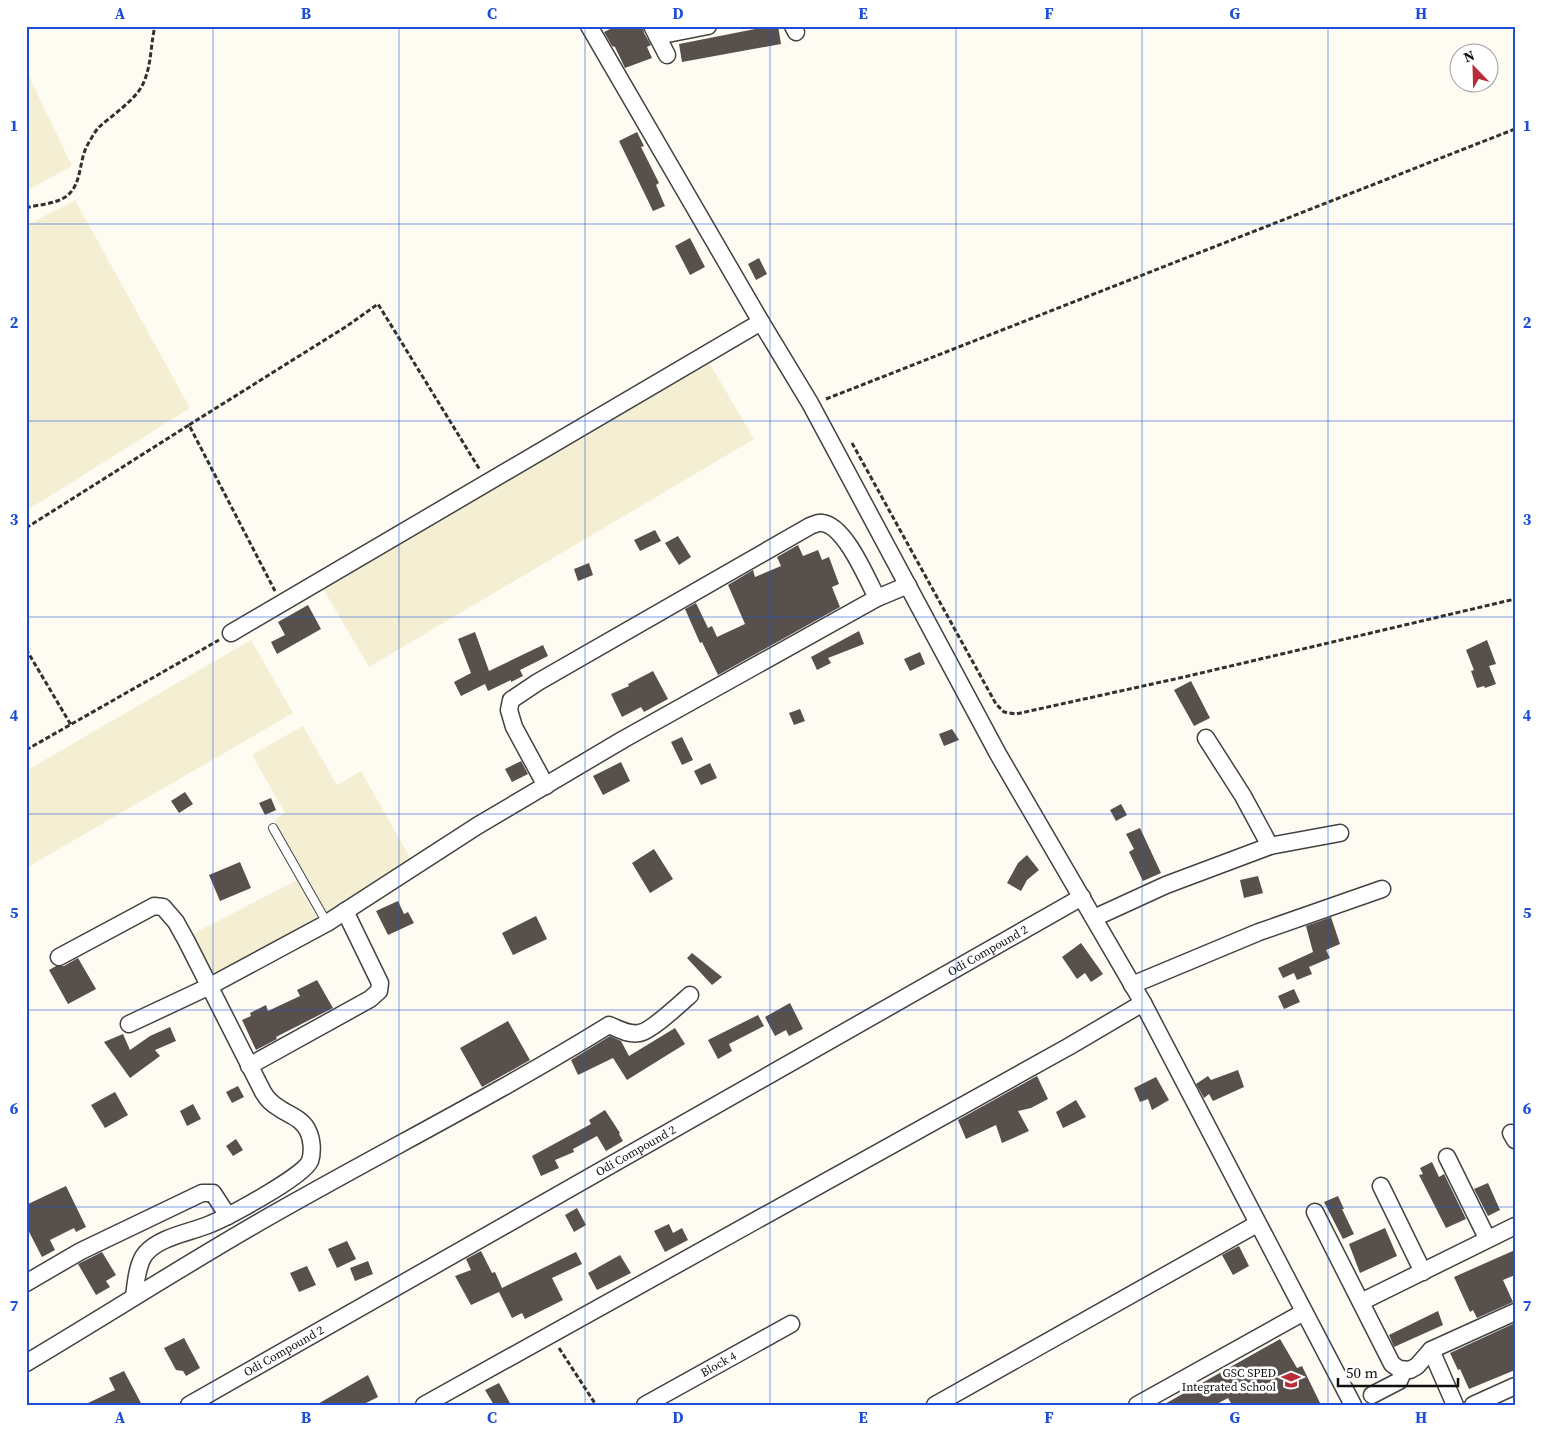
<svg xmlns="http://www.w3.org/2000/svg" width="1541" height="1431" viewBox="0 0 1541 1431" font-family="'Source Serif 4',serif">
<rect width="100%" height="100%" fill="#fefbf2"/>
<path fill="#f4efd3" d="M26,70L72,166L26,191Z
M75,200L190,408L26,511V226Z
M707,359L754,439L369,667L322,587Z
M251,640L293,713L26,868V771Z
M303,726L337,785L361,771L413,863L327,912L274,820L285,813L252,755Z
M297,880L319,922L211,979L189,936Z"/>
<path fill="#57504c" d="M616,26H643L644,33L651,45L647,47L652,58L625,68L615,47L612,46L604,32Z
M771,26H778L781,44L682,62L679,44Z
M637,132L644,146L641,147L659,183L656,185L665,206L653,211L619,141Z
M690,238L705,267L690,275L675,246Z
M759,258L767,274L756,280L748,264Z
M655,530L661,541L640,551L634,540Z
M678,536L691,557L679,565L665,543Z
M798,545L803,556L818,550L822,560L829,557L839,584L832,587L840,607L718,675L702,642L700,643L685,609L696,603L708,628L712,626L717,637L745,624L728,585L753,570L755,577L781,566L777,557Z
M589,563L593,575L578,581L574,569Z
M308,605L321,629L277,654L271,642L285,635L278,622Z
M859,631L864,644L828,658L831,663L817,670L811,657Z
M475,632L489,671L543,645L548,656L520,670L523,676L511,682V680L488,691L485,684L461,696L454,682L471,673L458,639Z
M1487,640L1496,664L1489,666L1496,684L1485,688L1484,686L1477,688L1471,671L1474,670L1466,650Z
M920,652L925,664L910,671L904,659Z
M653,671L668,699L644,712L641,707L622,717L611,694L629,686L628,684Z
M1191,681L1210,718L1194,726L1174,690Z
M800,709L805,721L794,725L789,713Z
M952,729L959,740L944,746L939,734Z
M682,737L693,760L682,765L671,742Z
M521,761L528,774L512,782L505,769Z
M621,762L630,781L603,795L593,776Z
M710,763L717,778L701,785L694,771Z
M185,792L193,804L179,813L171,801Z
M271,798L276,810L265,815L259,803Z
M1121,804L1127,815L1116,821L1110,810Z
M1140,828L1161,873L1143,881L1129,852L1134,849L1126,834Z
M654,849L673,879L650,893L632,863Z
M1027,855L1039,870L1027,880L1021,891L1007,883L1018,863Z
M240,862L251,888L220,901L209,875Z
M1258,876L1263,893L1244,898L1240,880Z
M398,901L404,914L408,912L414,923L388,935L376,911Z
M536,916L547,939L513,955L502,933Z
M1331,917L1340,944L1326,950L1330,958L1309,967L1312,974L1297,980L1294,973L1283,978L1278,968L1313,952L1306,926Z
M1081,943L1103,974L1091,982L1085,973L1077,979L1062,957Z
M692,953L722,977L712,985L687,958Z
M78,958L96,989L68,1004L49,970L56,966H64Z
M317,980L333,1008L276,1037L277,1039L256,1050L242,1020L251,1016L250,1013L266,1005L268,1011L300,996L297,990Z
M1294,989L1300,1002L1284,1009L1278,996Z
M790,1003L803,1029L789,1036L786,1030L775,1036L765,1017Z
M758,1015L764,1026L729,1044L732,1051L718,1059L708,1040Z
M508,1021L530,1060L482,1087L460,1048Z
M170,1027L176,1041L155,1050L160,1056L130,1078L104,1042L123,1034L130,1050L150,1036Z
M675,1028L685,1044L627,1080L613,1058L578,1075L571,1060L610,1036L621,1041L629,1056Z
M1238,1070L1244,1087L1213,1101L1209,1094L1204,1098L1196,1084L1208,1076L1211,1080Z
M1037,1076L1048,1099L1031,1108L1018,1111L1029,1131L1002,1143L996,1125L966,1139L958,1120Z
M1156,1077L1169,1100L1152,1110L1148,1099L1140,1102L1134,1088Z
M238,1086L244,1097L232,1103L226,1092Z
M115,1092L128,1115L105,1128L91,1105Z
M1076,1100L1086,1117L1063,1128L1056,1112Z
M193,1104L201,1119L187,1126L180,1111Z
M605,1110L620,1133L619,1134L623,1141L606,1151L597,1136L573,1149L574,1152L555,1160L559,1168L541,1176L532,1156L591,1124L589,1120Z
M236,1139L243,1150L233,1156L226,1146Z
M1432,1162L1439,1177L1444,1174L1466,1219L1446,1228L1419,1175L1423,1174L1420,1168Z
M1488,1183L1500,1210L1488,1216L1474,1189Z
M66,1186L86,1227L76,1232L74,1228L50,1240L55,1250L42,1257L26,1226V1205Z
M1338,1196L1344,1209H1342L1354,1234L1343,1239L1324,1202Z
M577,1208L586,1225L574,1232L565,1215Z
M669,1224L673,1233L682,1228L688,1240L665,1252L654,1231Z
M1385,1228L1397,1256L1360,1273L1349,1244Z
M347,1241L356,1259L337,1268L328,1249Z
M1239,1246L1249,1266L1233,1275L1222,1255Z
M1515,1250V1275L1503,1280L1513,1302L1477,1318L1473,1310L1470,1312L1454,1277Z
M481,1251L492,1273L495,1272L502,1288L576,1252L582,1264L552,1278L563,1300L525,1319L522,1313L512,1318L499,1292L471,1305L455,1276L471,1270L466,1259Z
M102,1252L116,1275L106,1281L110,1287L96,1295L78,1264Z
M620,1255L631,1273L597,1290L588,1273Z
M368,1261L373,1274L355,1281L350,1268Z
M307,1266L316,1285L299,1292L290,1273Z
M1438,1311L1443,1325L1394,1347L1389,1335Z
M1515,1323V1370L1469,1389L1460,1369L1458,1370L1450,1353Z
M184,1338L200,1368L186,1376L183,1371L176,1370L164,1348Z
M1280,1339L1297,1368L1302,1366L1321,1405H1232L1228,1398L1215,1405H1163Z
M124,1371L142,1405H84L115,1390L109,1378Z
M368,1375L378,1397L362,1405H316Z
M499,1383L511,1405H494L485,1390Z"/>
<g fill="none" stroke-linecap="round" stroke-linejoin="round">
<g stroke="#424242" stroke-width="10">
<path id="lane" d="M273,828L327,923"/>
</g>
<g stroke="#424242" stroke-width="19">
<g id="street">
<path d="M589,26L761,322L810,403L998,754L1143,1003L1353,1405"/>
<path d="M793,26L796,32"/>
<path d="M653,28L667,55"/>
<path d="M657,36L708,26"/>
<path d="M231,633L761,322"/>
<path d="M1206,738L1243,796L1270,846"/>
<path d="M546,786L514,727L509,710L511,700L538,682L810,526C813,525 818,522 822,523C845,525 867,579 877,598"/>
<path d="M1094,918L1166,885L1270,846L1340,833"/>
<path d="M59,957L154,906L163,907L176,922L187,942L263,1092C267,1099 272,1104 279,1108C289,1115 303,1119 308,1131C312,1139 313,1152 310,1161C303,1177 226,1218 208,1225C188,1233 160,1237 146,1253C137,1263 136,1283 134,1296"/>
<path d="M1132,985L1259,932L1382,889"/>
<path d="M129,1024L210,986L327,923L477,826L624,739L877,598L908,585"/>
<path d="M249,1066L370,999L379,991L380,983L345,911"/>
<path d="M1511,1133L1515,1140"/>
<path d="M1447,1157L1487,1238"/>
<path d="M1381,1186L1423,1272"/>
<path d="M1315,1212L1392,1364L1399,1369L1410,1370L1417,1366L1431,1350L1515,1312"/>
<path d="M26,1283L81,1251L202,1193H213L228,1216"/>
<path d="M1361,1302L1515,1226"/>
<path d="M1431,1350L1455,1405"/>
<path d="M26,1363C105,1316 183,1266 263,1220C378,1154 496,1095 609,1025C619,1029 628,1035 639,1033C650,1032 681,1003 690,995"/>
<path d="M1372,1395L1399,1381L1404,1370"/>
<path id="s1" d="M189,1405L1082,897"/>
<path d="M424,1405L1068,1047L1143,1003"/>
<path id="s2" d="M645,1405L791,1324"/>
<path d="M935,1405L1257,1224"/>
<path d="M1137,1405L1304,1312"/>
<path d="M1473,1405L1515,1386"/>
</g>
</g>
<path stroke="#313131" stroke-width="3" stroke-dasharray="5 2.5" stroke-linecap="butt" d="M26,208C40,204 59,204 69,194C82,182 79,159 88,144C91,139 94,133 98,128C111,116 133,102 142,86C152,66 150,47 155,26
M826,399L1515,129
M189,425L347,326L378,304L480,470
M852,443L996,704L1004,712L1016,714L1184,677L1515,599
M26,528L189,425L275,591
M26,649L71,725
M26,750L219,640
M559,1348L596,1405"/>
<use href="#lane" stroke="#fff" stroke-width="8"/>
<use href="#street" stroke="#fff" stroke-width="16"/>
</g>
<path fill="none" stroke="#1d4ed8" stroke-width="1" stroke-opacity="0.55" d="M213,26V1405M399,26V1405M585,26V1405M770,26V1405M956,26V1405M1142,26V1405M1328,26V1405M26,224H1515M26,421H1515M26,617H1515M26,814H1515M26,1010H1515M26,1207H1515"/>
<defs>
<g id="school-bare" transform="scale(1.5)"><path d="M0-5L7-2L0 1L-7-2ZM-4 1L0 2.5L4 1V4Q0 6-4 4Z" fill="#b92d3b" stroke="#fff" stroke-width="2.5" paint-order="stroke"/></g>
</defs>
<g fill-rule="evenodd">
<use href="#school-bare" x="1291" y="1380"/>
</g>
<g text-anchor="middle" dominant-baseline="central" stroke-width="5" stroke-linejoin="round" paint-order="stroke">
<g font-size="12" fill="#0f0f0f" stroke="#fff">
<text stroke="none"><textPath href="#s1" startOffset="919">Odi Compound 2</textPath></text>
<text stroke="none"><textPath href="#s1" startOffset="514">Odi Compound 2</textPath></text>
<text stroke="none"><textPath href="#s1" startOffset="109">Odi Compound 2</textPath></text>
<text stroke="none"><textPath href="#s2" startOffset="84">Block 4</textPath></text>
</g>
<g font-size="12" fill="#0f0f0f" stroke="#fff" text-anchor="end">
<text x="1276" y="1373">GSC SPED<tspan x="1276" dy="14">Integrated School</tspan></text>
</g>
</g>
<rect width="1541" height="1431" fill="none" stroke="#ffffff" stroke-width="55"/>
<g transform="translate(1474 68) rotate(337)"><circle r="24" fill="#ffffff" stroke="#9f9f9f"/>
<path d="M0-4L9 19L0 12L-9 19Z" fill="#b92d3b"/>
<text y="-8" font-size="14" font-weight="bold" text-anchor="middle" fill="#0f0f0f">N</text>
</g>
<path d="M1338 1378v8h120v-8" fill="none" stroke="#0f0f0f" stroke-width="2.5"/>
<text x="1346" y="1378" font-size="15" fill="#0f0f0f" stroke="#ffffff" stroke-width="4" paint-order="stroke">50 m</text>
<rect x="28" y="28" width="1486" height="1376" fill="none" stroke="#1d4ed8" stroke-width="2"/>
<g font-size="16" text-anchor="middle" font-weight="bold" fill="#1d4ed8">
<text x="120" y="19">A</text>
<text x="306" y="19">B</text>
<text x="492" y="19">C</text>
<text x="678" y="19">D</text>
<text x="863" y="19">E</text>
<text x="1049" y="19">F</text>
<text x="1235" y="19">G</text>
<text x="1421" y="19">H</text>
<text x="14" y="131">1</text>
<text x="1527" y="131">1</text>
<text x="14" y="328">2</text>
<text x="1527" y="328">2</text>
<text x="14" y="525">3</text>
<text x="1527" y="525">3</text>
<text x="14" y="721">4</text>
<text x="1527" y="721">4</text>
<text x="14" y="918">5</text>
<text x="1527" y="918">5</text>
<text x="14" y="1114">6</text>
<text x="1527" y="1114">6</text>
<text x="14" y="1311">7</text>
<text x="1527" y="1311">7</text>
<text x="120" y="1423">A</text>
<text x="306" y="1423">B</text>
<text x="492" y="1423">C</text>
<text x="678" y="1423">D</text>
<text x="863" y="1423">E</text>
<text x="1049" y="1423">F</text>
<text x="1235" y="1423">G</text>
<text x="1421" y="1423">H</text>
</g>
</svg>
